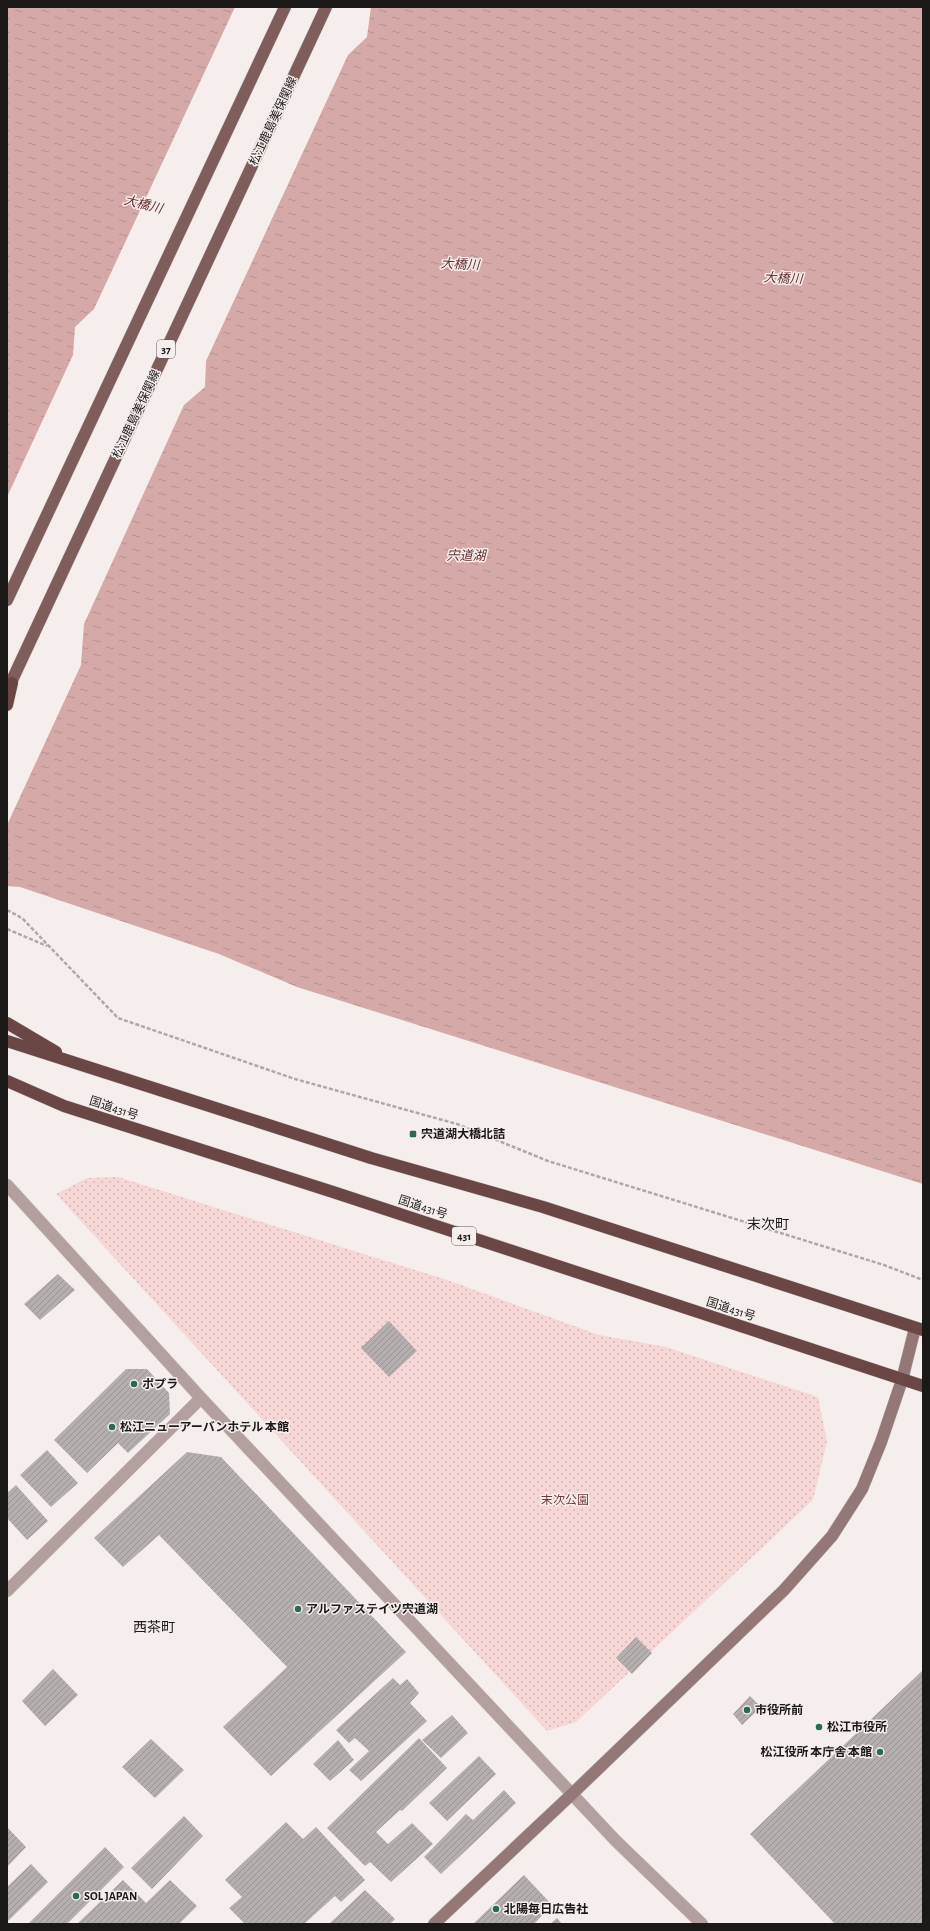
<svg xmlns="http://www.w3.org/2000/svg" width="930" height="1931" viewBox="0 0 930 1931" font-family="'Alegreya Sans','Noto Sans JP',sans-serif">
<defs>
<pattern id="park-dots" width="8" height="8" patternUnits="userSpaceOnUse"><rect width="8" height="8" fill="#f6d7d6"/><path d="M2 2h.1M6 6h.1" fill="none" stroke="#d2b8b7" stroke-width="1.8" stroke-linecap="round"/></pattern>
<pattern id="water-ripples" width="26" height="14" patternUnits="userSpaceOnUse"><rect width="26" height="14" fill="#d4a9a7"/><path d="M2 4q2-2 4 0t4 0M15 11q2-2 4 0t4 0" fill="none" stroke="#b5918f"/></pattern>
<pattern id="building-hatch" width="6" height="6" patternUnits="userSpaceOnUse"><rect width="6" height="6" fill="#b5aeae"/><path d="M-1 1l2-2M0 6l6-6M5 7l2-2" fill="none" stroke="#9b9595"/></pattern>
</defs>
<rect width="100%" height="100%" fill="#f5eeed"/>
<path fill="url(#park-dots)" d="M118,1177L447,1280L599,1335L666,1347L818,1397L827,1441L813,1500L576,1722L547,1731L56,1194L87,1178Z"/>
<path fill="url(#water-ripples)" d="M7,7H923V1184L297,987L219,954L20,887L7,886Z"/>
<path fill="#f5eeed" d="M235,7H371L367,37L348,55L206,361L205,387L184,405L84,624L81,665L7,825V497L73,355L75,327L94,309Z"/>
<path fill="url(#building-hatch)" d="M58,1274L75,1290L40,1320L24,1304Z
M389,1321L417,1351L389,1377L361,1348Z
M126,1369H147L169,1393L170,1414L128,1453L118,1443L87,1473L54,1440Z
M47,1450L78,1483L51,1507L20,1475Z
M187,1452L221,1457L406,1652L271,1776L223,1727L287,1667L159,1535L123,1567L94,1538Z
M16,1485L48,1521L27,1540L7,1518V1493Z
M636,1637L652,1653L632,1674L616,1658Z
M53,1669L78,1695L45,1726L22,1701Z
M923,1670V1924H835L750,1834Z
M393,1678L400,1685L407,1679L419,1693L410,1703L427,1721L361,1781L349,1770L369,1751L355,1738L349,1743L336,1730Z
M750,1696L761,1707L742,1725L733,1714Z
M452,1715L468,1733L441,1758L422,1740Z
M419,1738L447,1768L402,1811L400,1810L376,1832L388,1844L412,1823L433,1844L391,1882L370,1862L365,1866L327,1828Z
M151,1739L184,1770L155,1798L122,1767Z
M338,1740L354,1760L330,1781L313,1764Z
M479,1756L496,1774L447,1821L429,1803Z
M504,1790L516,1803L441,1874L424,1857L466,1814L473,1820Z
M184,1816L203,1836L152,1889L131,1868Z
M286,1822L303,1839L316,1827L365,1880L341,1902L335,1896L304,1924H245L229,1908L242,1897L225,1880Z
M7,1827L26,1847L7,1867Z
M105,1847L124,1867L67,1924H28Z
M31,1864L48,1882L7,1922V1887Z
M524,1875L552,1905L534,1924H473Z
M123,1880L146,1903L170,1880L197,1906L179,1924H77Z
M365,1890L395,1919L390,1924H329Z
M557,1918L562,1924H550Z"/>
<g fill="none" stroke-linecap="round" stroke-linejoin="round">
<g stroke="#d2cccb" stroke-width="13">
<path id="street" d="M7,1185L201,1398L615,1840L702,1924
M7,1591L201,1398"/>
</g>
<g stroke="#d2cccb" stroke-width="13">
<path id="secondary" d="M434,1924L572,1794L784,1590L832,1536L862,1489L881,1442L902,1380L915,1328"/>
</g>
<g stroke="#d2cccb" stroke-width="13">
<path id="primary" d="M7,600L285,7
M7,691L326,7"/>
</g>
<g stroke="#d2cccb" stroke-width="13">
<path id="highway" d="M7,705L12,683
M7,1023L56,1052
M7,1041L371,1158L543,1207L923,1330
M7,1081L64,1106L333,1192L923,1386"/>
</g>
<path stroke="#aea9a8" stroke-width="2.5" stroke-dasharray="4 2" stroke-linecap="butt" d="M7,910L22,918L118,1018L295,1079L457,1124L548,1161L884,1265L923,1280
M7,929L47,946"/>
<use href="#street" stroke="#b39f9e" stroke-width="12"/>
<use href="#secondary" stroke="#947877" stroke-width="12"/>
<use href="#primary" stroke="#7e5d5b" stroke-width="12"/>
<use href="#highway" stroke="#6a4644" stroke-width="12"/>
</g>
<g fill="#296957" stroke="#f5eeed" stroke-width="1.5">
<rect x="409" y="1130" width="8" height="8" rx="2"/>
<circle cx="134" cy="1384" r="4"/>
<circle cx="112" cy="1427" r="4"/>
<circle cx="298" cy="1609" r="4"/>
<circle cx="747" cy="1710" r="4"/>
<circle cx="819" cy="1727" r="4"/>
<circle cx="880" cy="1752" r="4"/>
<circle cx="76" cy="1896" r="4"/>
<circle cx="496" cy="1909" r="4"/>
</g>
<g text-anchor="middle" dominant-baseline="central" stroke-width="3" stroke-linejoin="round" paint-order="stroke">
<g fill="#f5eeed" stroke="#5c5858" stroke-width="1">
<rect x="157" y="340" width="18" height="18" rx="3"/>
<rect x="452" y="1227" width="24" height="18" rx="3"/>
</g>
<g font-size="11" font-weight="bold" fill="#1b1818">
<text x="166" y="349">37</text>
<text x="464" y="1236">431</text>
</g>
<g font-size="12" fill="#1b1818" stroke="#f5eeed">
<text transform="translate(273 121) rotate(-65)">松江鹿島美保関線</text>
<text transform="translate(136 414) rotate(-65)">松江鹿島美保関線</text>
<text transform="translate(114 1108) rotate(18)">国道431号</text>
<text transform="translate(423 1207) rotate(18)">国道431号</text>
<text transform="translate(731 1309) rotate(18)">国道431号</text>
</g>
<g font-size="12" font-weight="bold" fill="#1b1818" stroke="#f5eeed" text-anchor="start">
<text x="421" y="1134">宍道湖大橋北詰</text>
<text x="142" y="1384">ポプラ</text>
<text x="120" y="1427">松江ニューアーバンホテル 本館</text>
<text x="306" y="1609">アルファステイツ宍道湖</text>
<text x="755" y="1710">市役所前</text>
<text x="827" y="1727">松江市役所</text>
<text x="872" y="1752" text-anchor="end">松江役所 本庁舎 本館</text>
<text x="84" y="1896">SOL JAPAN</text>
<text x="504" y="1909">北陽毎日広告社</text>
</g>
<g font-size="12" fill="#733939" stroke="#f5eeed">
<text x="565" y="1500">末次公園</text>
</g>
<g font-size="13" font-style="italic" fill="#662e2e" stroke="#f5eeed">
<text transform="translate(143 205) rotate(14)">大橋川</text>
<text transform="translate(460 265) rotate(3)">大橋川</text>
<text transform="translate(783 279) rotate(3)">大橋川</text>
<text x="466" y="556">宍道湖</text>
</g>
<g font-size="14" fill="#1b1818" stroke="#f5eeed">
<text x="768" y="1225">末次町</text>
<text x="154" y="1628">西茶町</text>
</g>
</g>
<rect width="930" height="1931" fill="none" stroke="#1b1818" stroke-width="16"/>
</svg>
